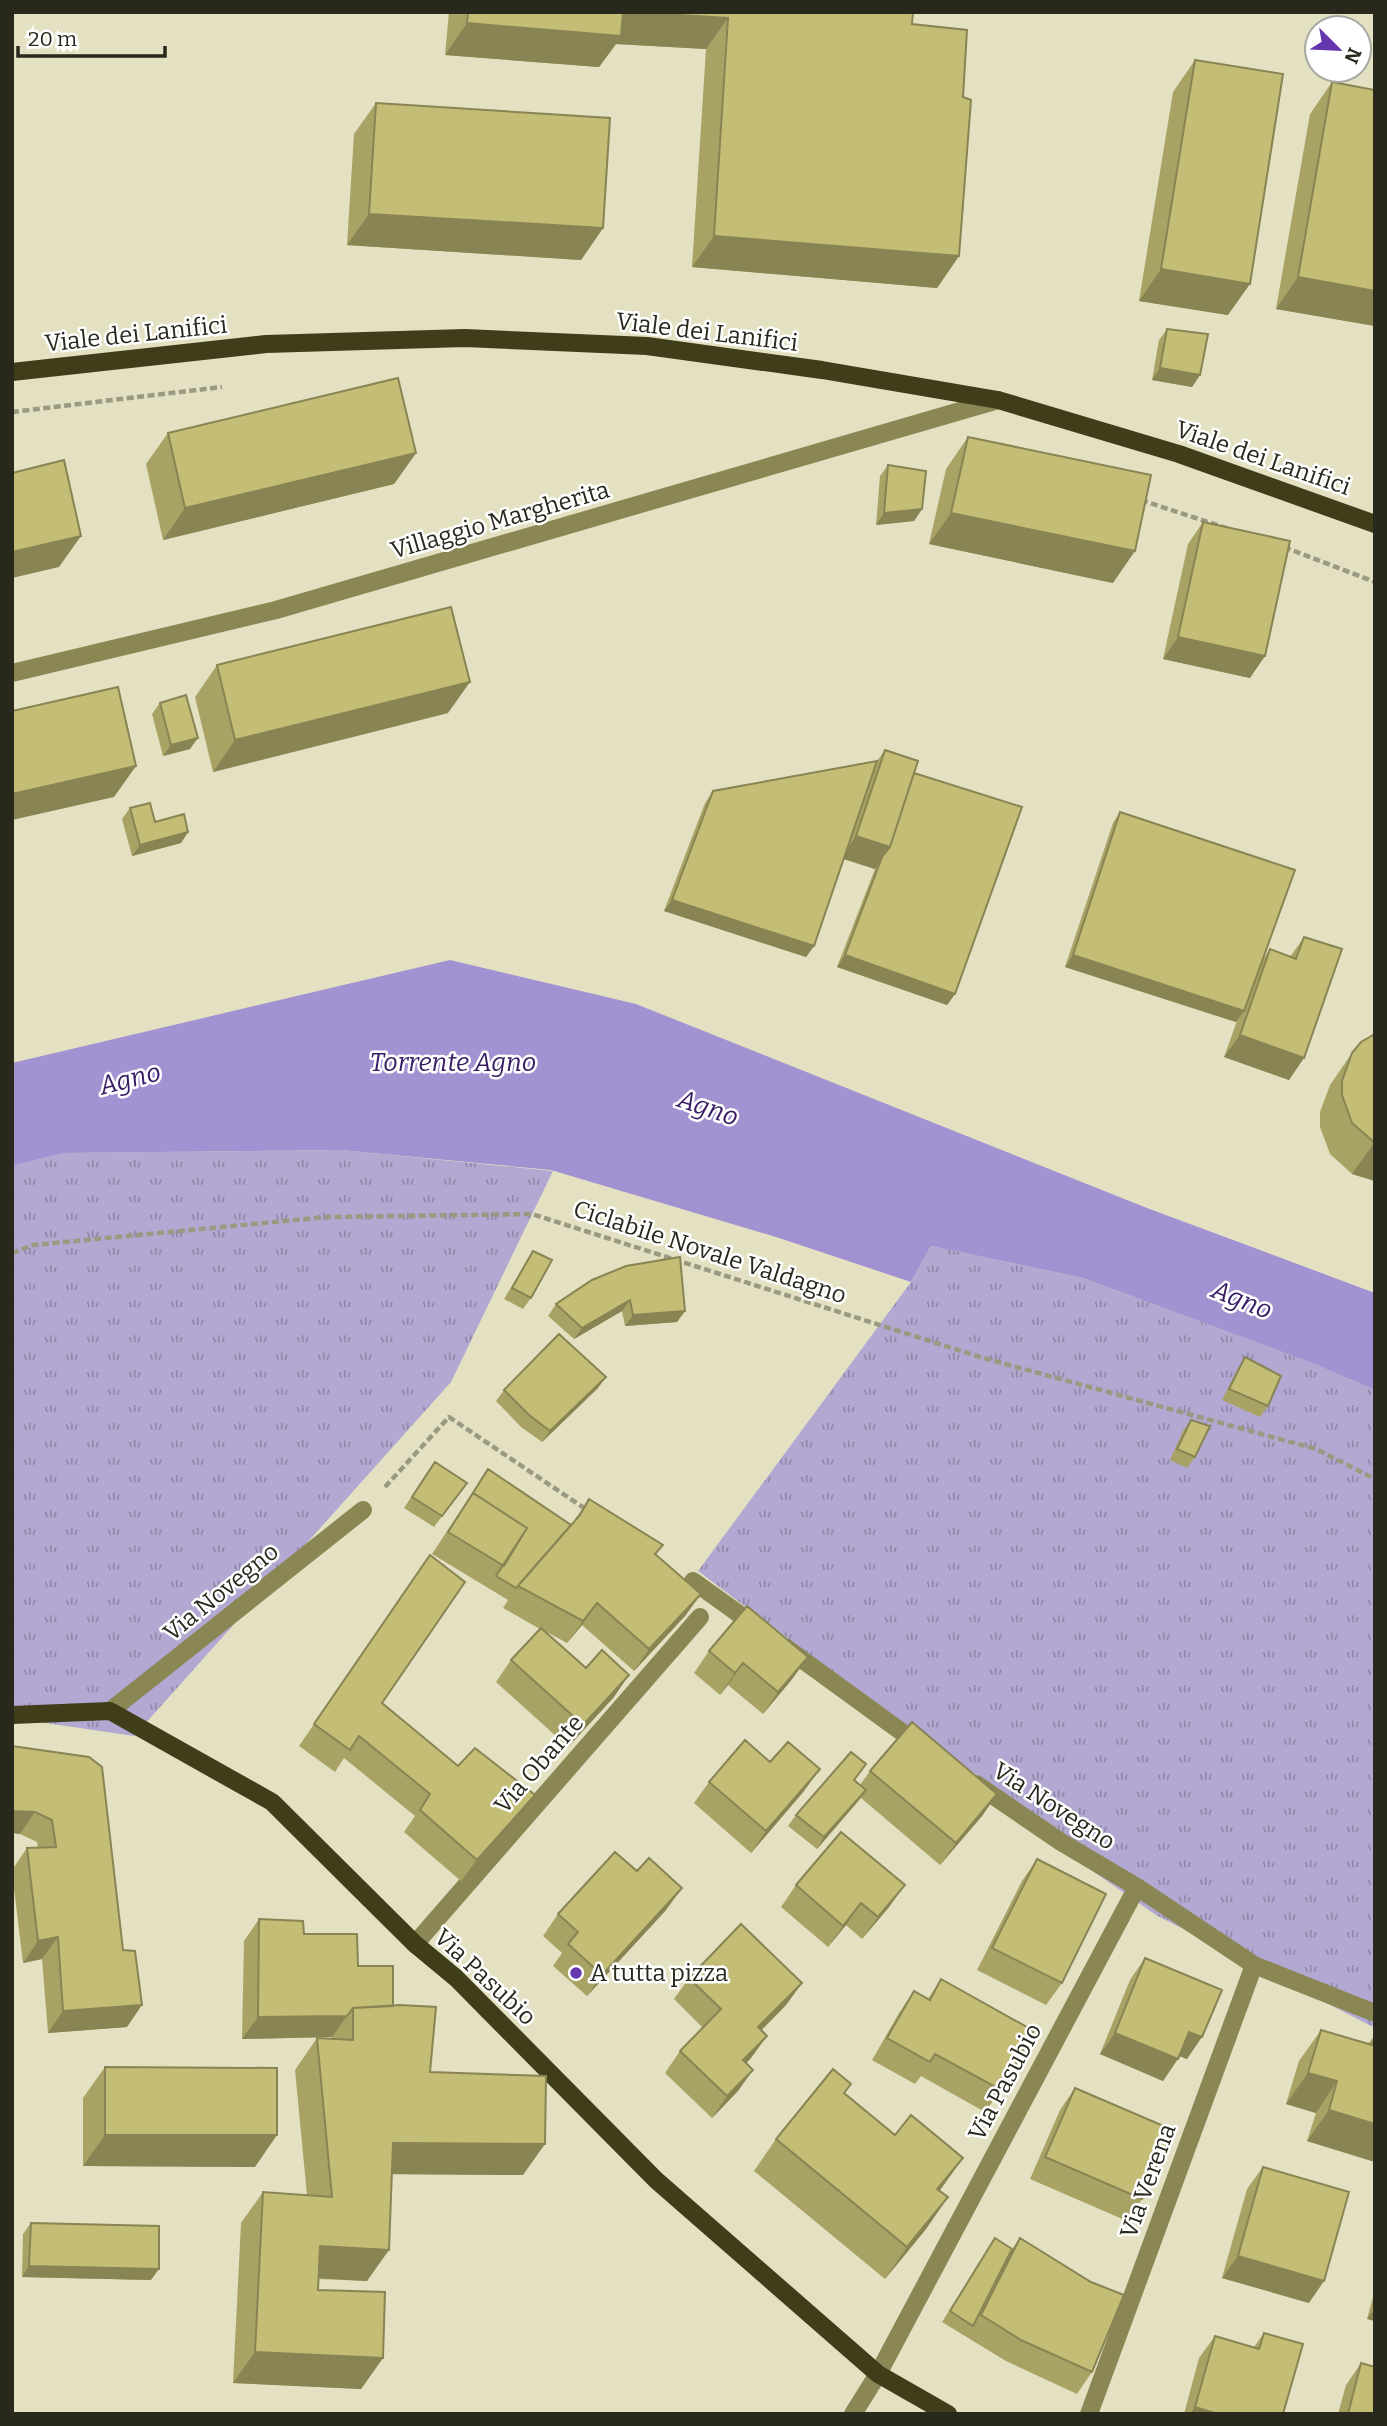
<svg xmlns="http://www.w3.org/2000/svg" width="1387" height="2426" viewBox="0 0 1387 2426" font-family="Bitter,serif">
<defs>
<pattern id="grass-tufts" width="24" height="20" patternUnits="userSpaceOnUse" patternTransform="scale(1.75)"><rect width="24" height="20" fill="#b2a8d1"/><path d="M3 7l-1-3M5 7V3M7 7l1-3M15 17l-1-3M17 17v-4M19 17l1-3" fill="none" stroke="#9189a9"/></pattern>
</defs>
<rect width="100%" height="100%" fill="#e3e1c2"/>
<path fill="url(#grass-tufts)" d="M340,1150L553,1171L451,1382L134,1736L12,1718V1166L64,1153Z
M931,1246L1083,1278L1314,1364L1375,1390V2028L1156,1915L1058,1847L984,1780L879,1707L698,1571L911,1282Z"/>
<path fill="#a392d1" d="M450,960L636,1004L1147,1208L1375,1293V1390L1314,1364L1083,1278L931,1246L911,1282L776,1237L551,1170L340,1150L64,1153L12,1166V1063Z"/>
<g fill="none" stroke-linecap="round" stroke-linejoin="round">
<path stroke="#9a9981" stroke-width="4.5" stroke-dasharray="7 3.5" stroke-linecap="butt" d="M12,412L222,387
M1141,500L1229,529
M1284,547L1375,582
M12,1253L33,1245L327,1217L532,1214L980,1357L1316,1449L1375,1479
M385,1487L449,1417L587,1510"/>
<path stroke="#8b8755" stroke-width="18" d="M12,673L276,610L998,400
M693,1581L760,1629
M785,1647L921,1746
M110,1711L363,1510
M976,1784L1061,1842L1137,1887L1254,1965L1375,2013
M415,1944L700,1617
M853,2414L878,2374L1137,1887
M1089,2414L1254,1965"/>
<path stroke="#403d1b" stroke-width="18" d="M12,372L266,344L465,338L647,346L822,370L998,400L1179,454L1375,524
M12,1715L110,1711L272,1802L415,1944L456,1978L656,2180L878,2374L948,2414"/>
</g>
<path fill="#a8a365" d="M449,12H913L912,24L963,97L959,256L937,288L692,267L706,49L616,44L599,67L445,55Z
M1195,60L1228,315L1139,301L1173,92Z
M1332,82L1375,326L1276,309L1310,114Z
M376,103L603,228L581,260L347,245L354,134Z
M1167,329L1200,375L1192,387L1152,380L1159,340Z
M168,433L416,453L394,484L163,540L146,464Z
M968,437L1113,583L929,544L946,469Z
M888,465L922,509L914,521L876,525L880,476Z
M1203,522L1250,678L1163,659L1188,544Z
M217,665L448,713L213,772L195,697Z
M160,703L190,749L163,756L152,714Z
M885,750L914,773L955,994L947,1005L837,967L875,869L843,859L814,946L806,957L664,911L705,803L713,791L877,761Z
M130,808L155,822L188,832L181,843L132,856L122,819Z
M1120,812L1263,959L1270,949L1290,957L1304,937L1289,1080L1224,1057L1237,1021L1236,1022L1065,967L1113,823Z
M1375,1034V1181L1352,1174L1330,1154L1320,1127V1112L1330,1085L1352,1053Z
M533,1251L531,1298L523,1309L504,1299Z
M592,1280L685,1311L677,1322L625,1326L622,1311L574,1339L548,1316L556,1304Z
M1245,1357L1268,1406L1260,1417L1222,1400L1238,1368Z
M598,1388L542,1442L521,1427L496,1401L504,1390Z
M1191,1420L1195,1457L1187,1468L1170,1460L1183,1431Z
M427,1473L467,1483L434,1527L404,1508Z
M480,1481L571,1525L589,1499L663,1545L655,1555L701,1594L685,1616L634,1671L582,1625L567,1643L545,1631L614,1697L568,1747L496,1682L511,1660L540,1629L503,1608L508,1600L432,1554Z
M430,1555L382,1703L520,1816L461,1881L404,1832L415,1816L344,1758L335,1772L299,1746Z
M709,1651L793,1678L763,1714L728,1685L720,1695L694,1673Z
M89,1757L127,2027L48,2033L42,1959L23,1963L12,1872V1870L27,1848H38L37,1842L20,1834L12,1833Z
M870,1771L997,1794L982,1816L940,1865L861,1798L817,1849L788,1826L796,1815L854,1780L860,1785Z
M709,1782L804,1791L751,1853L694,1803Z
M1037,1859L1062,1983L1046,2005L977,1970L1022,1881Z
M796,1885L889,1907L862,1939L846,1925L828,1947L781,1907Z
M666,1910L587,1996L553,1966L562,1953L543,1936L558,1914Z
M259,1919L304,1934L358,1966L393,2006L430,2072L523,2175L392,2174L367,2281L318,2279V2290L383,2358L361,2389L233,2383L241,2223L263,2192L307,2195L295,2070L317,2038L331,2039L332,2037L242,2039L244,1941Z
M1145,1958L1187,2059L1179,2056L1163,2081L1100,2054L1130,1980Z
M689,1978L802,1983L786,2005L761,2031L751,2058L746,2063L738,2091L712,2118L665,2073L680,2051L703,2028L674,1999Z
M941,1979L1001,2090L985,2112L921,2076L915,2084L872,2060L899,2013L914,1991L928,1999Z
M1321,2030L1368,2044L1375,2035V2162L1307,2141L1316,2113L1286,2104L1299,2061Z
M105,2067L255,2167L83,2166V2098Z
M1075,2088L1142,2199L1127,2221L1030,2179L1060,2110Z
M844,2094L940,2191L948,2197L926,2229L885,2279L754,2171L776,2139Z
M1263,2167L1309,2303L1222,2278L1247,2189Z
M31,2223L151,2280L22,2277L23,2234Z
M995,2238L1012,2249L1020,2238L1092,2372L1077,2394L1006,2361L942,2322Z
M1375,2290V2321L1367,2319Z
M1264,2333L1283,2414H1184L1199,2358L1215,2336L1254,2347Z
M1361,2363L1375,2414H1338L1346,2385Z"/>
<path fill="#888453" d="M623,12L728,18L706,49L616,44L599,67L445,55L467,23Z
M369,214L603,228L581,260L347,245Z
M714,236L959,256L937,288L692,267Z
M1161,269L1250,284L1228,315L1139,301Z
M1298,277L1375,291V326L1276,309Z
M1160,368L1200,375L1192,387L1152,380Z
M416,453L394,484L163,540L185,508Z
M922,509L914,521L876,525L884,513Z
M951,513L1135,551L1113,583L929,544Z
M81,536L59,567L12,578V552Z
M1178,637L1265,656L1250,678L1163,659Z
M470,682L448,713L213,772L235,740Z
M198,738L190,749L163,756L171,745Z
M136,766L114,797L12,820V794Z
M188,832L181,843L132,856L140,845Z
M856,836L890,847L875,869L841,858Z
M672,900L814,946L806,957L664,911Z
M845,955L955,994L947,1005L837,967Z
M1073,955L1244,1011L1236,1022L1065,967Z
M1240,1035L1304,1058L1289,1080L1224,1057Z
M1374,1143H1375V1181L1352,1174Z
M630,1300L622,1311L574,1339L582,1328Z
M685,1311L677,1322L625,1326L633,1315Z
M606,1377L598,1388L542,1442L550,1431Z
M701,1594L685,1616L634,1671L649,1649Z
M597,1603L582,1625L567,1643L583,1621Z
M808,1657L793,1678L763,1714L778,1692Z
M743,1663L728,1685L720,1695L735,1673Z
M629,1675L614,1697L568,1747L583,1725Z
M820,1769L804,1791L751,1853L766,1831Z
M866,1790L858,1801L817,1849L824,1837Z
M997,1794L982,1816L940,1865L956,1843Z
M535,1795L520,1816L461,1881L477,1860Z
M12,1811L35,1812L20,1834L12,1833Z
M905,1885L889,1907L862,1939L878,1917Z
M682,1888L666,1910L587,1996L602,1975Z
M861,1903L846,1925L828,1947L843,1926Z
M58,1937L42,1959L23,1963L38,1941Z
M802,1983L786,2005L742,2049L758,2027Z
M142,2005L127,2027L48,2033L63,2011Z
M347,2016L332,2037L242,2039L258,2017Z
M1189,2032L1202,2037L1187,2059L1174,2054Z
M1115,2033L1178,2059L1163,2081L1100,2054Z
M767,2036L751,2058L728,2082L743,2060Z
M753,2070L738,2091L712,2118L727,2096Z
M1308,2073L1337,2081L1316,2113L1286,2104Z
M1329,2110L1375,2124V2162L1307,2141Z
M105,2135H277L255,2167L83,2166Z
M393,2143L545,2144L523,2175L371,2174Z
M963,2158L941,2189L916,2220L937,2189Z
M948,2197L926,2229L885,2279L907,2247Z
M320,2246L389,2250L367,2281L298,2277Z
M1238,2256L1324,2281L1309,2303L1222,2278Z
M29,2266L159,2269L151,2280L22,2277Z
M1375,2308V2321L1367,2319Z
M255,2352L383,2358L361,2389L233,2383Z
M1195,2407L1218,2414H1190Z"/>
<path fill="#c3bd76" stroke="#888453" stroke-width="2" d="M468,12H623L621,36L467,23Z
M632,12H913L912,24L967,30L963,97L971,100L959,256L714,236L728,18Z
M1195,60L1283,74L1250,284L1161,269Z
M1332,82L1375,90V291L1298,277Z
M376,103L610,118L603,228L369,214Z
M1167,329L1208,334L1200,375L1160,368Z
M398,378L416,453L185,508L168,433Z
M968,437L1151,475L1135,551L951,513Z
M64,460L81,536L12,552V473Z
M888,465L926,471L922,509L884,513Z
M1203,522L1290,541L1265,656L1178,637Z
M451,607L470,682L235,740L217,665Z
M118,687L136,766L12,794V711Z
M186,695L198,738L171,745L160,703Z
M885,750L918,761L890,847L856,836Z
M877,761L814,946L672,900L713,791Z
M914,773L1022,807L955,994L845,955L882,857L890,847Z
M150,803L155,822L184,814L188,832L140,845L130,808Z
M1120,812L1295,870L1244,1011L1073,955Z
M1304,937L1342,949L1304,1058L1240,1035L1270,949L1296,959Z
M1375,1034V1143L1352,1123L1342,1095V1081L1352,1053L1361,1042Z
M533,1251L552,1260L531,1298L512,1288Z
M680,1257L685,1311L633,1315L630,1300L582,1328L556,1304L592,1280L626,1266Z
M559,1334L606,1377L550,1431L529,1415L504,1390Z
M1245,1357L1281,1376L1268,1406L1229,1389Z
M1191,1420L1210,1426L1195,1457L1177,1449Z
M435,1462L467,1483L442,1516L412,1497Z
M488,1469L571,1525L516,1588L496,1576L527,1528L473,1493L466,1504Z
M473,1493L527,1528L504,1566L448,1532Z
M589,1499L663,1545L655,1554L701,1594L649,1649L597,1603L583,1621L518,1586L580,1515Z
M430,1555L465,1582L382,1703L458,1766L475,1748L535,1795L477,1860L420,1810L430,1794L359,1736L350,1750L314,1724Z
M747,1606L808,1657L778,1692L743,1663L735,1673L709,1651Z
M541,1628L586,1668L602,1650L629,1675L583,1725L511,1660Z
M912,1722L997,1794L956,1843L870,1771Z
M745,1740L770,1762L788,1742L820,1769L766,1831L709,1782Z
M12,1746L89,1757L102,1767L123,1950L135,1951L142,2005L63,2011L58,1937L38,1941L27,1848L56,1847L52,1820L35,1812L12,1811Z
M851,1752L866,1764L854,1780L866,1790L824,1837L796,1815Z
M841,1832L905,1885L878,1917L861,1903L843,1926L796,1885Z
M615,1852L637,1871L649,1858L682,1888L602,1975L568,1944L578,1932L558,1914Z
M1037,1859L1106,1894L1062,1983L992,1948Z
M259,1919L303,1921L304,1934H357L358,1966H393V2006L353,2008L347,2016L258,2017Z
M741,1924L802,1983L758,2027L767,2036L743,2060L753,2070L727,2096L680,2051L721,2009L689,1978Z
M1145,1958L1222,1990L1202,2037L1189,2032L1178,2059L1115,2033Z
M941,1979L1034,2031L1001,2090L935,2054L930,2062L887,2038L914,1991L930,2000Z
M400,2005L436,2007L430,2072L546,2076L545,2144L393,2143L389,2250L320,2246L318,2290L385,2292L383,2358L255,2352L263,2192L332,2197L317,2038L353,2040V2008Z
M1321,2030L1372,2045L1375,2037V2124L1329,2110L1337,2081L1308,2073Z
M105,2067L277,2068V2135H105Z
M833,2069L851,2084L844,2093L895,2135L911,2115L963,2158L937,2189L948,2197L907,2247L776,2139Z
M1075,2088L1173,2130L1142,2199L1045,2157Z
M1263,2167L1349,2192L1324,2281L1238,2256Z
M31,2223L159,2226V2269L29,2266Z
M995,2238L1012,2249L973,2326L950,2311Z
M1020,2238L1091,2282L1124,2295L1092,2372L1021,2340L981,2315Z
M1264,2333L1303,2344L1283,2414H1218L1195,2407L1215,2336L1259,2349Z
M1361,2363L1375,2367V2414H1348Z"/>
<circle fill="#6537ae" stroke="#fff" stroke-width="2.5" cx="576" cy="1973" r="7"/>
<g text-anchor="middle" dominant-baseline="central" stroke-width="5" stroke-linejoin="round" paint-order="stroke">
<g font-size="24" fill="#29281c" stroke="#fff">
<text transform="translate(707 332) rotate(7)">Viale dei Lanifici</text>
<text transform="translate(136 334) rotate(-6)">Viale dei Lanifici</text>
<text transform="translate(1263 458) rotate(19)">Viale dei Lanifici</text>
<text transform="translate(500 520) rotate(-16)">Villaggio Margherita</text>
<text transform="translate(710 1252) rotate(18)">Ciclabile Novale Valdagno</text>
<text transform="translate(221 1592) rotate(-39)">Via Novegno</text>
<text transform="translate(539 1764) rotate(-49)">Via Obante</text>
<text transform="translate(1054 1806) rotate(33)">Via Novegno</text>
<text transform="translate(485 1977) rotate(43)">Via Pasubio</text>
<text transform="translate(1005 2082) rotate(-62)">Via Pasubio</text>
<text transform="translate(1148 2181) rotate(-70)">Via Verena</text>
</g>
<g font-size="24" fill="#29281c" stroke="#fff" text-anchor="start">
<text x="590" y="1973">A tutta pizza</text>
</g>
<g font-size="26" font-style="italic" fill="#381b64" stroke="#fff">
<text x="453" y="1062">Torrente Agno</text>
<text transform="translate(130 1079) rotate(-14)">Agno</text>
<text transform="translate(708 1108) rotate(19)">Agno</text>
<text transform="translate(1242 1300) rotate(22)">Agno</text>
</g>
</g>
<rect width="1387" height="2426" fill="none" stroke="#29281c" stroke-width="28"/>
<g transform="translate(1338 49) rotate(114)"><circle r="33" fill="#ffffff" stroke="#a9a9a4" stroke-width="2"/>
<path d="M0-5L12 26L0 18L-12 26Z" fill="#6537ae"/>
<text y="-10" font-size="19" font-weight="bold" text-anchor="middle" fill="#29281c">N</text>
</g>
<path d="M18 46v10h147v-10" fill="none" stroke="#29281c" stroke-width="3.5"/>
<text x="28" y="46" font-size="21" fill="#29281c" stroke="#ffffff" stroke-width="5" paint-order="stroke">20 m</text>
</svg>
